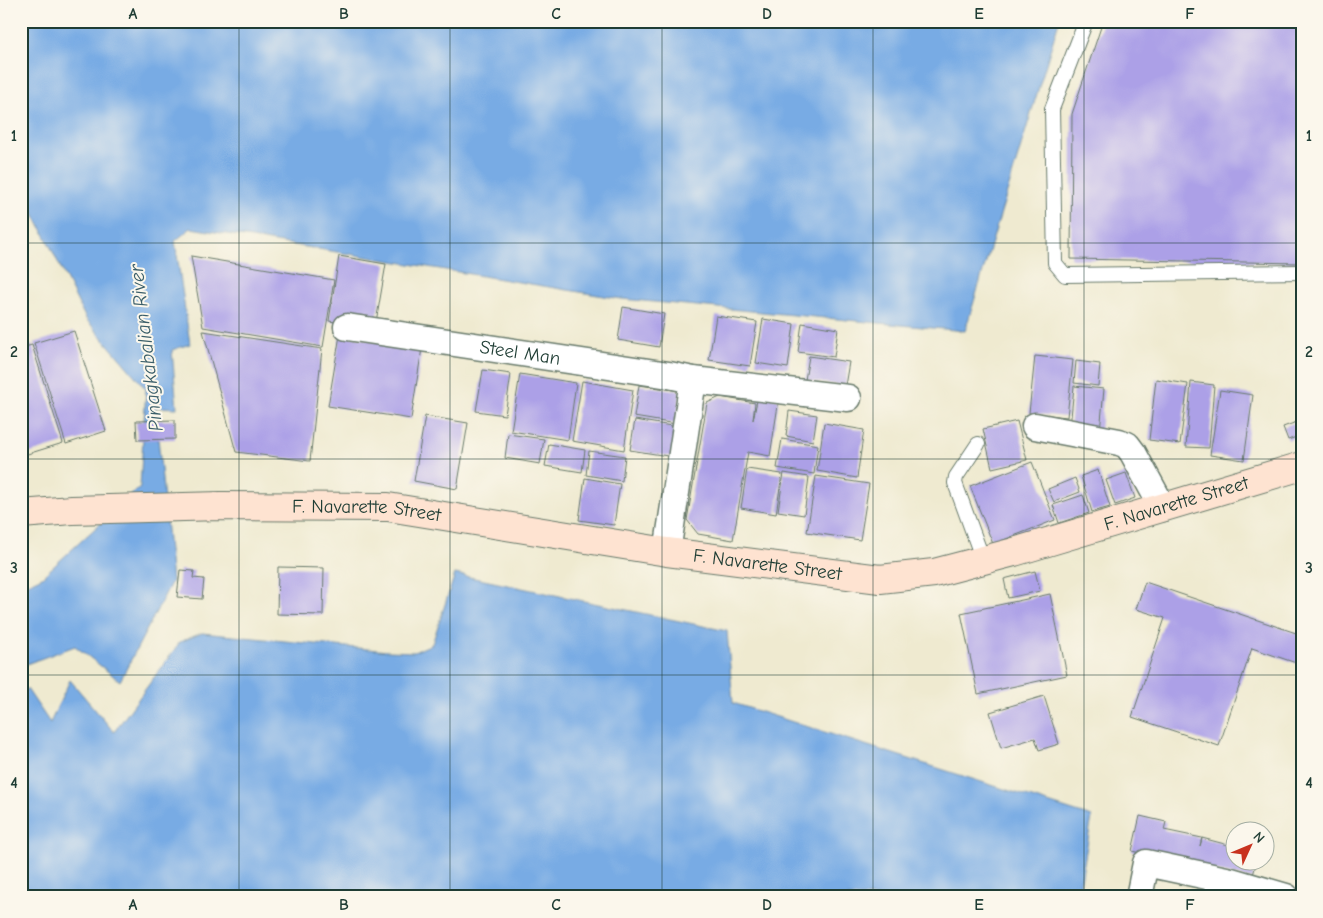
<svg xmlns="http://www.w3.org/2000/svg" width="1323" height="918" viewBox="0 0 1323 918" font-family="'Comic Neue',sans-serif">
<rect width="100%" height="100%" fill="#fbf7ec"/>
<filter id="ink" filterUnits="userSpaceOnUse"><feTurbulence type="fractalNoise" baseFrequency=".02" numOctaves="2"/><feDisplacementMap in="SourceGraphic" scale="10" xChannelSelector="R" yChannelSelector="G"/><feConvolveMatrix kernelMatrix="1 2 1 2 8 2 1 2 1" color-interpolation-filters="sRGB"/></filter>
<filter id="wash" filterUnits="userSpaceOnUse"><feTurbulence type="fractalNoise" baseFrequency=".0096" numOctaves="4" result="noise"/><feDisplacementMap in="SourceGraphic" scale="20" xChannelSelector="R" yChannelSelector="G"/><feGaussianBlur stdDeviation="1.12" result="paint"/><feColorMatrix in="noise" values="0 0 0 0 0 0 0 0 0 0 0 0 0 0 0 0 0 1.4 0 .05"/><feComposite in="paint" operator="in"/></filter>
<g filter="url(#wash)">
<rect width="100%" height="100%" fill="#efead0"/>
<path fill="#78abe4" stroke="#4c748c" d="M21,21H1059L965,331L622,299L191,228L175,241L190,344L172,350L177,408L155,407L172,581L120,681L75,646L21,666V587L42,577L140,487L146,389L86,319L21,187Z
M455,574L727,631L733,703L1092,817L1078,897H21V691L27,689L50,723L70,680L114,732L180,642L202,633L388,651L414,652L432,644Z"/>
<g id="blocks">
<path fill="#aca0e7" d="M1103,21H1302V263L1071,259L1072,114Z
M191,256L334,280L323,347L203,327Z
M339,256L386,264L375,328L329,321Z
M623,307L664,314L659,347L618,340Z
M716,316L757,322L750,366L709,360Z
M763,319L794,324L788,368L756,363Z
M802,323L838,329L834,357L798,352Z
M74,331L106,431L66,444L34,343Z
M203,331L322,349L310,461L236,452Z
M340,335L422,348L411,419L328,406Z
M32,345L63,443L21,456V348Z
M809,356L849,362L845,386L805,380Z
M1035,356L1073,360L1067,417L1029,413Z
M1076,361L1100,364L1098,386L1074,383Z
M483,370L511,374L505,415L476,411Z
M520,374L576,383L568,440L511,431Z
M1156,379L1188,384L1180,444L1149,440Z
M582,381L633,390L624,450L572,441Z
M1191,382L1214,385L1209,448L1186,447Z
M639,385L681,391L676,424L634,417Z
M1074,386L1104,389L1100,432L1070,428Z
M1220,390L1253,395L1244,460L1210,455Z
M758,396L779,399L770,456L748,452L733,540L698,534L687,520L707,403L720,397L755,403L753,420Z
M789,411L817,415L813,441L786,436Z
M425,416L468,423L457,489L414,481Z
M175,420V439L137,440L136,421Z
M635,420L678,427L674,457L630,450Z
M1302,420V435L1288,440L1283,427Z
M1017,421L1027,460L992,468L983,429Z
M824,423L864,430L857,478L817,471Z
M508,434L544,439L540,464L505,458Z
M782,439L818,445L814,474L777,468Z
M549,444L585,450L582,472L545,466Z
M589,451L625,456L622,481L586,475Z
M1032,462L1055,520L993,544L970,486Z
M747,469L782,474L776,514L741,508Z
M1098,470L1110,507L1092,512L1081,476Z
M784,473L809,477L804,515L778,511Z
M1126,473L1135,498L1115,505L1106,480Z
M816,476L869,484L860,540L807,532Z
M585,478L620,484L614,525L579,520Z
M1075,478L1080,492L1054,502L1048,489Z
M1083,495L1089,513L1059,523L1053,505Z
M278,567L324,568L323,615L277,614Z
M180,570L194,571L193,578L204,579L202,599L177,597Z
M1035,571L1040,591L1008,598L1004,579Z
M1145,582L1302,635V665L1252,648L1219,746L1132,717L1165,618L1136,609Z
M1050,594L1067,675L978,694L961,613Z
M1044,696L1059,744L1039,750L1035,738L1001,748L990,712Z
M1140,816L1166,822L1164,830L1202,838L1200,846L1202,838L1236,847V860H1257L1252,879L1132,851Z"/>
</g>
</g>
<g filter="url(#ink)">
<use href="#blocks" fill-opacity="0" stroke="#687a6b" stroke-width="1"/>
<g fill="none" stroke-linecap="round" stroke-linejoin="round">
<g stroke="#687a6b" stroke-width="16">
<path id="lane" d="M1086,21L1052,109L1055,263L1065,275L1302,272
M978,444L956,477L955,483L983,560"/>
</g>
<g stroke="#687a6b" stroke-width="29">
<g id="street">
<path id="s1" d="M347,327L669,375L693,380L848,398"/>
<path d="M1035,426L1119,442L1127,445L1133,453L1163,508"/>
<path d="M667,552L693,380"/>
<path d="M1139,897L1146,863L1231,881L1286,897"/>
</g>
</g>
<g stroke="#687a6b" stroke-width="30">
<g id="secondary">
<path id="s2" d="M21,514L72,510L221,506L388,507L667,552L880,579L934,573L1014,552L1302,466"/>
</g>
</g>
<use href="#lane" stroke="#fff" stroke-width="14"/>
<use href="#street" stroke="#fff" stroke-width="26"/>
<use href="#secondary" stroke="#fee3d1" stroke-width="28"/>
</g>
</g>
<path fill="none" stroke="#1f3d34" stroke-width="1" stroke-opacity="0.55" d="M239,21V897M450,21V897M662,21V897M873,21V897M1084,21V897M21,243H1302M21,459H1302M21,675H1302"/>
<g text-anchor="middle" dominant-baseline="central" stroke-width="4" stroke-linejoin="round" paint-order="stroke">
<g font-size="19" fill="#1f3d34" stroke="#fbf7ec">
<text stroke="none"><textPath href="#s1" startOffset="175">Steel Man</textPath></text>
<text stroke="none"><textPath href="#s2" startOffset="1171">F. Navarette Street</textPath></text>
<text stroke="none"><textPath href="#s2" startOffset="346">F. Navarette Street</textPath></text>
<text stroke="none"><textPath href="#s2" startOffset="751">F. Navarette Street</textPath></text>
</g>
<g font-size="20" font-style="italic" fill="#3a5e69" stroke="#fbf7ec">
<text transform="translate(146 348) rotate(-97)">Pinagkabalian River</text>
</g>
</g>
<rect width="1323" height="918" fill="none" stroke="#fbf7ec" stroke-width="55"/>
<g transform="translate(1250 846) rotate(46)"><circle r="24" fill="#fbf7ec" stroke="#a3ada2"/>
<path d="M0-4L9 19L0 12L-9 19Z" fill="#c8321e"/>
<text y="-8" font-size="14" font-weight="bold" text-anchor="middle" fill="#1f3d34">N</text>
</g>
<rect x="28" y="28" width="1268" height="862" fill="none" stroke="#1f3d34" stroke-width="2"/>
<g font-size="16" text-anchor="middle" font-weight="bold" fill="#1f3d34">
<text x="133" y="19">A</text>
<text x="344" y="19">B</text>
<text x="556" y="19">C</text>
<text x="767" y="19">D</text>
<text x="979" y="19">E</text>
<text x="1190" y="19">F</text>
<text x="14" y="141">1</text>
<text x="1309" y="141">1</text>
<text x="14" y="357">2</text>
<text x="1309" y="357">2</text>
<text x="14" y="573">3</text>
<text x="1309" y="573">3</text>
<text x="14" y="788">4</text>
<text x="1309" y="788">4</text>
<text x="133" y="910">A</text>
<text x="344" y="910">B</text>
<text x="556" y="910">C</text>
<text x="767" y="910">D</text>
<text x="979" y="910">E</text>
<text x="1190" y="910">F</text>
</g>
</svg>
